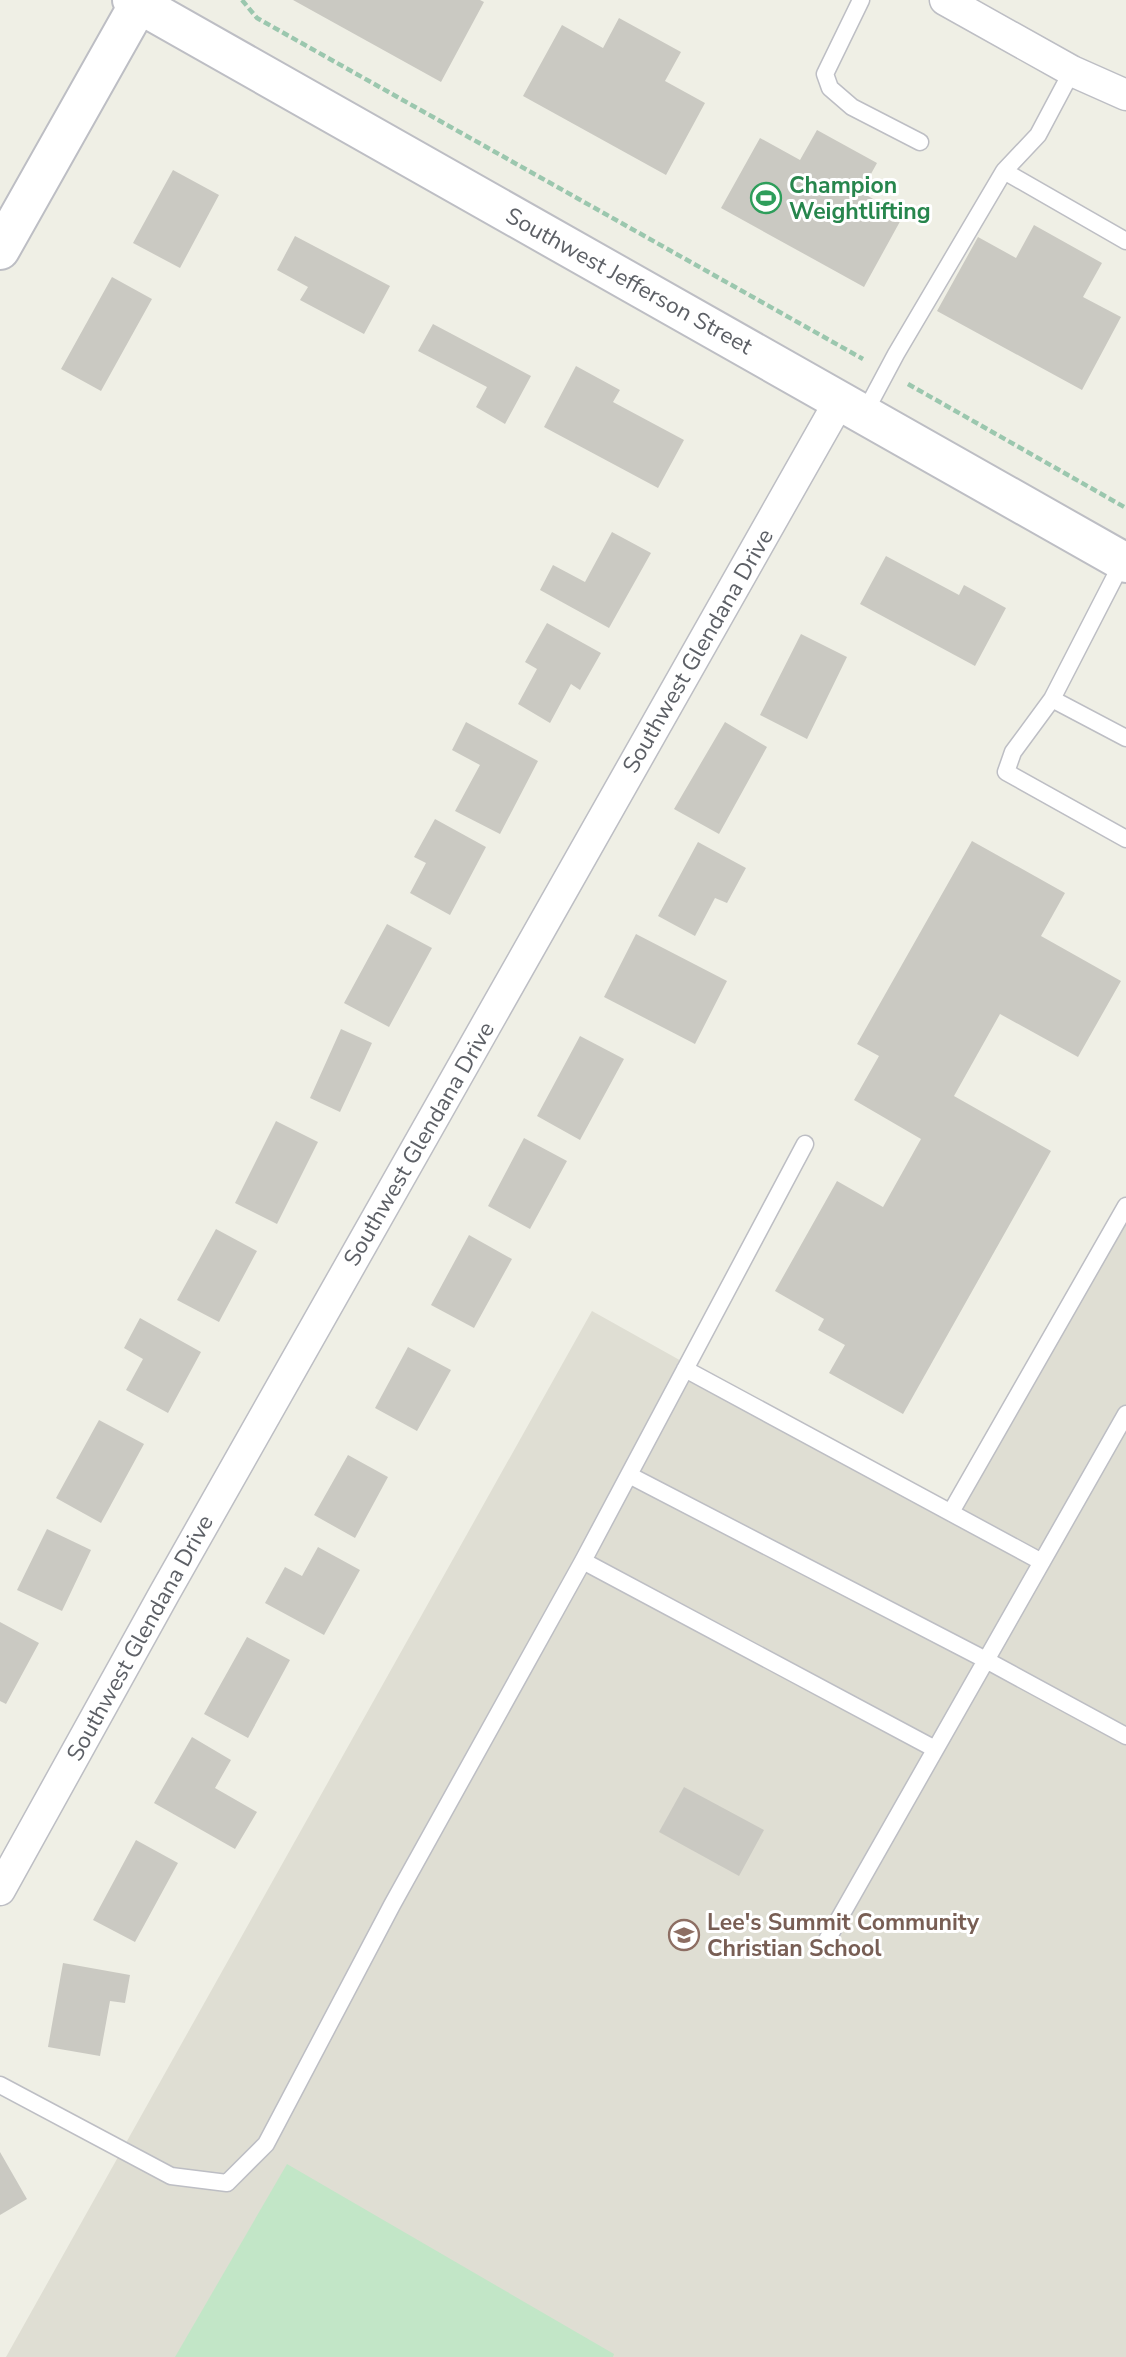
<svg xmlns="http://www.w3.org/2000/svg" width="1126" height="2357" viewBox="0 0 1126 2357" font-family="'Nunito Sans',sans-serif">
<rect width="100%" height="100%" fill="#efefe5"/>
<path fill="#dfded3" d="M1126,1203V2357H6L592,1311L951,1512Z"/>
<path fill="#c2e6c7" d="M287,2164L614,2354L613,2357H175Z"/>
<path fill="#cac9c2" d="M293,0H480L484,2L441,82Z
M619,18L681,52L665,81L705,103L666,175L523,96L562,25L603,48Z
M817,130L877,163L861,192L903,216L864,287L721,208L760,138L800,160Z
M173,170L219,195L180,268L133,243Z
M1034,225L1102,263L1083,297L1121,317L1082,390L937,311L978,237L1016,258Z
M295,236L390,286L364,334L300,300L308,287L277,270Z
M112,277L152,299L101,391L61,369Z
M433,324L531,376L505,424L476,407L487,387L418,351Z
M576,366L620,390L613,402L684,440L658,488L544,427Z
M612,532L651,553L609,628L540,590L553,565L585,582Z
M886,556L959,595L964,585L1006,608L975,666L860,604Z
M547,623L601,653L580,690L571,684L550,723L518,704L537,669L525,662Z
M801,634L847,657L807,739L760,715Z
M466,722L538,761L500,834L455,811L480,765L452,750Z
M725,722L767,747L719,834L674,809Z
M435,819L486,847L450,915L410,893L426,863L414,857Z
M972,841L1065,893L1041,936L1121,981L1078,1057L1000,1014L954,1096L1051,1151L903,1414L829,1373L845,1345L818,1330L824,1319L775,1291L837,1181L883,1207L921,1139L854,1100L879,1056L857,1044Z
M698,842L746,868L727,903L715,898L695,936L658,916Z
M387,924L432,948L389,1027L344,1003Z
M636,934L727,981L695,1044L604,997Z
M341,1029L372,1043L340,1112L310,1098Z
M580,1036L624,1059L580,1140L537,1116Z
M276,1121L318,1142L277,1224L235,1203Z
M524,1138L567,1161L530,1229L488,1206Z
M216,1229L257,1251L219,1322L177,1300Z
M469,1235L512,1259L474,1328L431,1305Z
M140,1318L201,1352L168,1413L126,1390L143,1359L124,1348Z
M408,1347L451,1370L417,1431L375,1408Z
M99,1420L144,1444L101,1523L56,1498Z
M348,1455L388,1477L355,1538L314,1515Z
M47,1529L91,1550L62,1611L17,1590Z
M318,1547L360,1570L324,1635L265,1603L285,1567L302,1576Z
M0,1622L39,1643L6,1704L0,1701Z
M247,1637L290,1660L248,1738L204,1714Z
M192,1737L231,1760L215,1788L257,1812L235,1849L154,1803Z
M684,1787L764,1830L739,1876L659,1832Z
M136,1840L178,1863L135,1942L93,1920Z
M63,1963L130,1975L125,2003L110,2001L100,2056L48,2047Z
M0,2152L27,2199L0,2215Z"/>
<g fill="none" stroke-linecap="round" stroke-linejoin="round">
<g stroke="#bdbec4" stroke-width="19">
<path id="service" d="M861,0L825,74L830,88L852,107L920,142
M1072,71L1038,135L1004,171L1126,241
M864,414L896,354L1004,171
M1123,561L1052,699L1126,738
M1052,699L1013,752L1006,772L1126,839
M685,1369L1042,1562
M629,1475L986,1660L1126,1736
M951,1512L1126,1206
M583,1561L935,1749
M823,1947L1126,1414
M0,2085L171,2176L227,2183L266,2144L392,1905L583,1561L805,1144"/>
</g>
<g stroke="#bdbec4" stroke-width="33">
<path id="minor" d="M945,0L1072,71L1126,95
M0,1890L164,1594L840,400"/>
</g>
<g stroke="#bdbec4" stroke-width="42">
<path id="tertiary" d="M132,0L1126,563
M0,250L141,0"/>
</g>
<path stroke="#9bc7ae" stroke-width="4.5" stroke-dasharray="7 3.5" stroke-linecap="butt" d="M242,0L257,18L863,359
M908,384L1126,508"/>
<use href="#service" stroke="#fff" stroke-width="16"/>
<use href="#minor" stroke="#fff" stroke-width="30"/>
<use href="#tertiary" stroke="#fff" stroke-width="38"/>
</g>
<defs>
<g id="stadium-ring" transform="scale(1.575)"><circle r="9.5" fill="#fff" stroke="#2e9e5b" stroke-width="1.5"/><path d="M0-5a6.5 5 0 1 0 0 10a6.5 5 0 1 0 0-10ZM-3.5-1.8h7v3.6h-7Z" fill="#2e9e5b"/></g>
<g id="school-ring" transform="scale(1.575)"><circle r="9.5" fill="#fff" stroke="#8d6e63" stroke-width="1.5"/><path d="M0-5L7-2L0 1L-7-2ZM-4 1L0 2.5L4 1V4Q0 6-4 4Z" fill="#8d6e63"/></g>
</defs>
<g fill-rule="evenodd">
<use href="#stadium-ring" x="766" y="198"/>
<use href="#school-ring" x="684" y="1935"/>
</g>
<g text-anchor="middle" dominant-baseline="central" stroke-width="6" stroke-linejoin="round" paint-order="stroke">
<g font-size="23" font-weight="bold" fill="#27864d" stroke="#fff" text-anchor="start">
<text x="789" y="185">Champion<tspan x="789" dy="26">Weightlifting</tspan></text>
</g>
<g font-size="23" fill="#5d6066" stroke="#fff">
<text transform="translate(629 281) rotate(29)">Southwest Jefferson Street</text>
<text transform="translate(698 651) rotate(-60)">Southwest Glendana Drive</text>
<text transform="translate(419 1144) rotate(-60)">Southwest Glendana Drive</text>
<text transform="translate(140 1638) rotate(-61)">Southwest Glendana Drive</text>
</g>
<g font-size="23" font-weight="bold" fill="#785e54" stroke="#fff" text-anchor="start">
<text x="707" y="1922">Lee's Summit Community<tspan x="707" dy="26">Christian School</tspan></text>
</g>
</g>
</svg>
